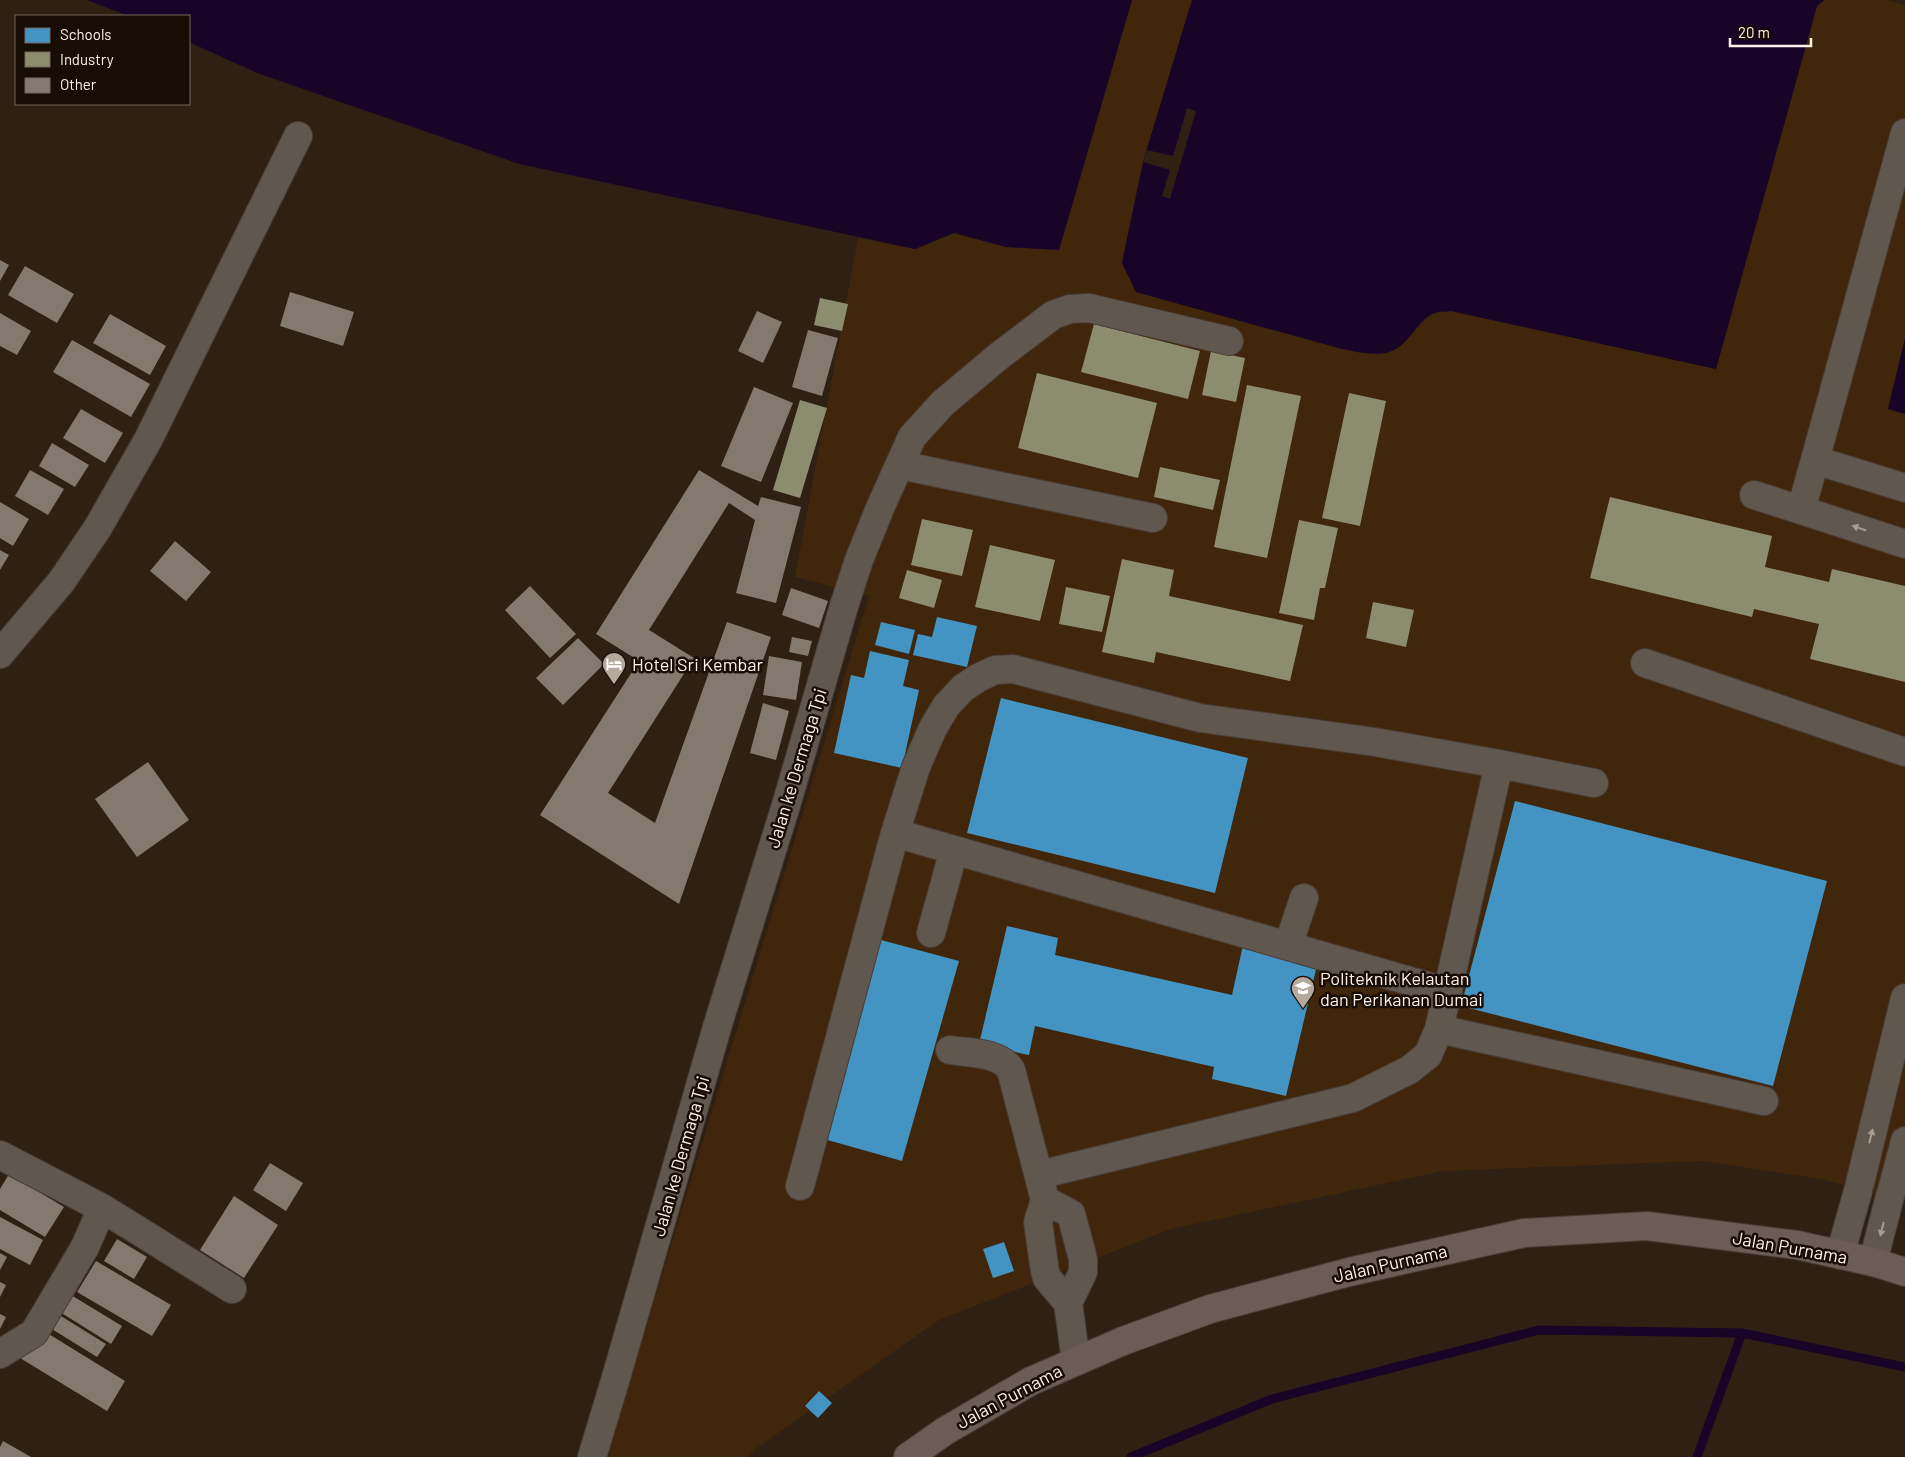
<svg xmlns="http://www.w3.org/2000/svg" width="1905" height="1457" viewBox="0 0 1905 1457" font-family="Barlow,sans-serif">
<rect width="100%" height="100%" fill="#2e2114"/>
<path fill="#40260a" d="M1132,0H1192L1143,162L1122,263L1136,292L1342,349L1412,335L1425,319L1435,313L1451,311L1716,369L1817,6L1824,0H1888L1905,5V338L1888,409L1905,414V1202L1821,1179L1701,1161L1443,1171L1171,1229L939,1320L758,1447L747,1457H608L625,1396L869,596L795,577L858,238L915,249L954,233L1006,247L1059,250Z"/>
<path fill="#170427" d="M87,0H1132L1059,250L1006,247L954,233L915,249L519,164L257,73L189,42V16H128Z
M1192,0H1824L1817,6L1716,369L1451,311C1446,312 1440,311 1435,313C1417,319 1410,344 1392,351C1377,357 1358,352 1342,349L1136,292L1122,263L1143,162Z
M1905,338V414L1888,409Z"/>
<path fill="#2e2114" d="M1187,108L1196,111L1170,199L1162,196L1170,170L1143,162L1147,150L1173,156Z"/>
<path fill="#4393c3" d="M937,617L977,626L967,667L913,655L918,634L932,637Z
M881,622L915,630L909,654L875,645Z
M870,651L909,660L903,686L919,690L902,768L834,753L851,675L864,678Z
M1001,698L1248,758L1215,893L967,833Z
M1515,801L1827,881L1773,1086L1461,1006Z
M1007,926L1058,938L1055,955L1232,995L1243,945L1318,961L1286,1096L1212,1079L1214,1067L1035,1026L1029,1055L979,1044Z
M881,940L959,961L902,1161L824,1139Z
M1004,1242L1014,1271L993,1278L983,1249Z
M819,1391L832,1403L818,1418L805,1406Z"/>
<path fill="#8c8c6e" d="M820,298L848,304L842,331L814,325Z
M1094,324L1200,351L1188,399L1081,372Z
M1211,351L1245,358L1236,402L1202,395Z
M1037,373L1157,403L1138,478L1018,448Z
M1247,385L1301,396L1267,558L1214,547Z
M1349,393L1386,401L1360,526L1322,518Z
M800,400L827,408L800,498L773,490Z
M1160,467L1220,480L1213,510L1154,497Z
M1610,497L1772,536L1765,567L1829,582L1832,569L1905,586V682L1810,659L1819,624L1754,609L1752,617L1590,578Z
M922,519L973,530L962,576L911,565Z
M1299,520L1338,528L1325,588H1320L1314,620L1279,613Z
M990,545L1055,560L1040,621L975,607Z
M1122,559L1174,570L1169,596L1303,625L1290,681L1156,652L1154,663L1102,652Z
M907,570L942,580L934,608L899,598Z
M1066,587L1110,596L1102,632L1059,624Z
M1373,602L1414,610L1406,647L1366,638Z"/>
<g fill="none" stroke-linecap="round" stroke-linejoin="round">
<path stroke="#170427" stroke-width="9" d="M1131,1457L1272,1399L1539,1330L1742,1333L1905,1367
M1697,1457L1742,1333"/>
</g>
<path fill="#84796e" d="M0,260L9,265L0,281Z
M25,266L74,294L57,323L8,295Z
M290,292L354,312L343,346L280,326Z
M757,311L782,322L763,363L738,351Z
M0,313L31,331L17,355L0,346Z
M110,314L166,346L150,375L93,343Z
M808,330L838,338L822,396L792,387Z
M72,340L150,384L131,417L53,372Z
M754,387L793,403L761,482L721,466Z
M81,409L123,433L105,463L63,438Z
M52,443L89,465L75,487L39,466Z
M30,470L64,489L48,515L15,496Z
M699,470L758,506L761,497L801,507L776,603L736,593L755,520L729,503L649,630L694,658L608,793L655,823L727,622L771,637L679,904L540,815L639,661L596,634Z
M0,502L29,519L13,546L0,538Z
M175,541L211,572L186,601L150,571Z
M0,550L9,555L0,570Z
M530,586L576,634L550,658L505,610Z
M791,588L828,601L819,628L782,615Z
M792,637L812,641L808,656L789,652Z
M578,638L604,664L563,705L536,678Z
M769,656L802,662L796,700L763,695Z
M763,703L789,711L776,760L750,753Z
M148,762L189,820L137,857L95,799Z
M270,1163L303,1183L286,1211L253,1190Z
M9,1174L64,1207L45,1237L0,1210V1189Z
M234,1196L278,1225L244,1278L200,1250Z
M0,1217L43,1240L30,1265L0,1249Z
M117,1239L147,1257L134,1279L104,1261Z
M0,1253L7,1257L0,1270Z
M96,1261L171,1305L152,1336L77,1292Z
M0,1282L6,1285L0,1297Z
M71,1295L122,1326L111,1344L60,1312Z
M56,1313L106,1344L97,1357L47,1326Z
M0,1314L6,1317L0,1329Z
M39,1328L125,1381L107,1411L20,1358Z
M3,1441L31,1457H0V1447Z"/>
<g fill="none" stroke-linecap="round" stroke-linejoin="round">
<g stroke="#483d35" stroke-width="30">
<path id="minor" d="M1815,460L1905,133
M900,465L1153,518
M1905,488L1815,460L1801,510L1905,544
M1754,495L1801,510
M0,654L61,582L97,529L148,440L298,136
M1645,663L1905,752
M895,833L1448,992
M931,933L954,850
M1288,946L1304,898
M1439,1029L1764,1101
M950,1050C969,1053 1000,1052 1011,1070L1045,1200
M0,1155L102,1208L232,1289
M1039,1175L1353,1098L1409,1070L1428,1055L1439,1029L1499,764
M1860,1183L1905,998
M800,1186L895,833L916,767L932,730L946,706L963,688L978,678L995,670L1013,669L1200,718L1375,742L1499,764L1594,783
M1892,1190L1905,1141
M1840,1255L1858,1191
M1873,1262L1890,1196
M1044,1265L1038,1222L1045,1200L1071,1214L1082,1255
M1045,1271L1047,1278L1068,1303L1083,1272V1260
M1068,1303L1076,1361
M0,1354L34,1333L85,1247L102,1208
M592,1457L615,1381L718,1024L787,802L844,606L859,560L880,508L912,437L943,403L999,356L1053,315L1070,309L1089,308L1229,341"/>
</g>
<g stroke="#483d35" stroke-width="30">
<path id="major" d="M908,1457L945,1431L1031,1381L1123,1341L1210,1309L1349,1272L1524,1233L1647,1226L1797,1245L1873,1262L1905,1272"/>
</g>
<use href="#minor" stroke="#60574e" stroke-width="28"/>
<use href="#major" stroke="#6b5c55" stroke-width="28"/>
</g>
<defs><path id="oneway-solid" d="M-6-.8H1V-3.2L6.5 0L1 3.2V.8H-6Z" transform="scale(1.25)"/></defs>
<g fill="#a79c93">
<use href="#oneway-solid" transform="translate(1859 528) rotate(-161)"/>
<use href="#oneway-solid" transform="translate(1871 1136) rotate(-76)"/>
<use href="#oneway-solid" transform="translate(1882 1229) rotate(104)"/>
</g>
<defs>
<g id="hotel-pin" transform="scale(1.25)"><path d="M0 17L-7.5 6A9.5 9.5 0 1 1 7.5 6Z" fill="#b5a89d" stroke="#170d05"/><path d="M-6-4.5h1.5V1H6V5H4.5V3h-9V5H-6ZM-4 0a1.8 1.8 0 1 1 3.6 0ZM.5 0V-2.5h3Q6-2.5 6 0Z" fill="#fff"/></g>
<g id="university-pin" transform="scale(1.25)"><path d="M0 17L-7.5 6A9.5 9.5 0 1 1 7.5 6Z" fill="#b5a89d" stroke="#170d05"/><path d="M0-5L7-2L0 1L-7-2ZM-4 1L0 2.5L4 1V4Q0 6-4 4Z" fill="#fff"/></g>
</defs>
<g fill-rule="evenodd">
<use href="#hotel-pin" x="614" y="664"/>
<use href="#university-pin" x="1303" y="988"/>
</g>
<g text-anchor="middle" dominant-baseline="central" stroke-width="5" stroke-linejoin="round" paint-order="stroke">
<g font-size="18" fill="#fef1e7" stroke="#170d05" text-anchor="start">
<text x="632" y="664">Hotel Sri Kembar</text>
<text x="1320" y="978">Politeknik Kelautan<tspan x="1320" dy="21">dan Perikanan Dumai</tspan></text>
</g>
<g font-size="18" fill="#fef1e7" stroke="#170d05">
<text transform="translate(796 768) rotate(-73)">Jalan ke Dermaga Tpi</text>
<text transform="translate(680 1156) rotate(-74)">Jalan ke Dermaga Tpi</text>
<text transform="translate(1790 1247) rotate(10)">Jalan Purnama</text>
<text transform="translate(1390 1263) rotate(-13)">Jalan Purnama</text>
<text transform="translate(1009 1396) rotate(-28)">Jalan Purnama</text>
</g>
</g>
<rect x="15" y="15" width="175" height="90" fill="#170d05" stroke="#73685f"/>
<rect x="25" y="28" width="25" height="15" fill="#4393c3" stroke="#73685f"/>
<text x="60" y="40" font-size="15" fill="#fef1e7">Schools</text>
<rect x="25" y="52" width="25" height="15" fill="#8c8c6e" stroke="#73685f"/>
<text x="60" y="65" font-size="15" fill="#fef1e7">Industry</text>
<rect x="25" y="78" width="25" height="15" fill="#84796e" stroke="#73685f"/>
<text x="60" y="90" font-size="15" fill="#fef1e7">Other</text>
<path d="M1730 38v8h81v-8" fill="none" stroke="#fef1e7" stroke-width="2.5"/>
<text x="1738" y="38" font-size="15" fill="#fef1e7" stroke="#170d05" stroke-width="4" paint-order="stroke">20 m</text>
</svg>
